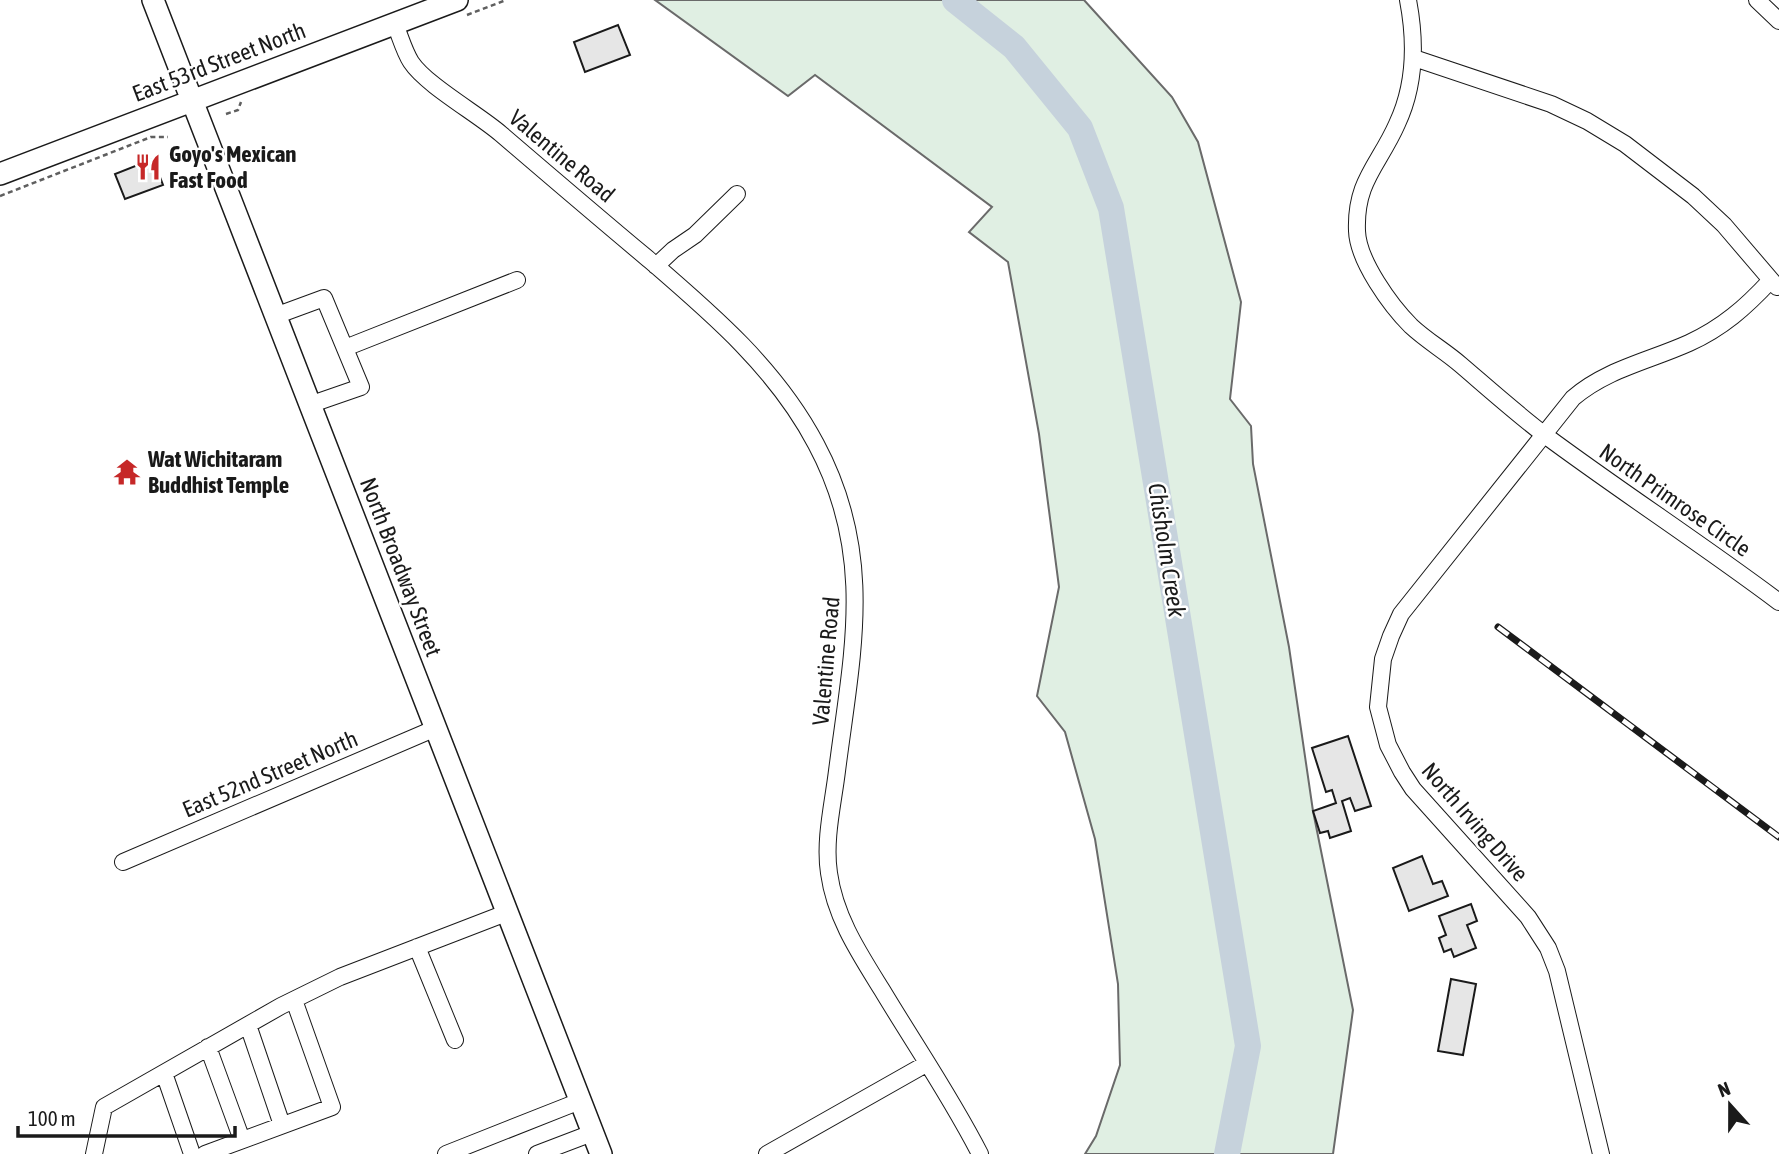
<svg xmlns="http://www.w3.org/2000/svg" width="1779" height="1154" viewBox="0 0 1779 1154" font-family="'Asap Condensed',sans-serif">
<rect width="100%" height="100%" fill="#fff"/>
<path fill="#e0efe3" stroke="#6a6a6a" stroke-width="2" d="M655,0H1084L1172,97L1198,142L1241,302L1230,399L1251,426L1253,464L1289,647L1313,811L1353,1010L1333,1154H1085L1096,1136L1120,1065L1118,984L1095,839L1065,732L1037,696L1059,587L1039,434L1008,262L969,232L992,207L815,75L788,96Z"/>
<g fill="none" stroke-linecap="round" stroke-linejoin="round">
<path stroke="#c6d2dc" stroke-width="26" d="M955,0L1014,47L1080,128L1111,208L1248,1046L1227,1154"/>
</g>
<path fill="#e6e6e6" stroke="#1a1a1a" stroke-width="2" d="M618,25L630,55L585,72L574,42Z
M153,159L163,185L125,199L115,174Z
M1348,736L1371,806L1355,811L1350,798L1342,801L1351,831L1330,838L1328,831L1320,833L1313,811L1336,803L1332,790L1326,792L1312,748Z
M1422,856L1433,884L1442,881L1448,896L1409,911L1393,868Z
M1471,904L1477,921L1467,925L1476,948L1454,957L1451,949L1444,952L1439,938L1446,935L1439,916Z
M1451,979L1476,984L1463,1055L1438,1051Z"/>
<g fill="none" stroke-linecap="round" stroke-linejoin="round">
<g stroke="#1a1a1a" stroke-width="18">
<path id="minor" d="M1408,0C1416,42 1416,84 1397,124C1379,165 1355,181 1357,231C1358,261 1391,306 1411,326C1427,341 1445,351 1461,365C1489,389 1517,414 1546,436C1623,493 1703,545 1779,602
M1757,0L1779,21
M395,24C400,36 404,51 411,62C426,85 478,114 501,134C550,176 598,217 647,258C711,313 776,368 816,444C876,556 852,653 837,771C833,804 824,840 829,873C835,917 859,953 882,990C915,1045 951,1097 980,1154
M1414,58L1551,104L1587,121L1625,144L1693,196L1724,225L1777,287
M656,266L673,250L695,235L737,194
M275,316L324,298L361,387L309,405
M345,348L517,280
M123,862L436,728
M417,947L455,1040
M248,1025L282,1125
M208,1047L242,1140
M164,1073L192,1154
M94,1154L104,1107L281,1006L340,977L506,913
M205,1154L332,1107L294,1000
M446,1154L580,1101
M537,1154L592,1133
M767,1154L926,1064
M1601,1154L1557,971L1548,948L1528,917L1413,789L1402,772L1388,745L1378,707L1383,659L1391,636L1401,614L1573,398C1607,369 1649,361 1689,343C1722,328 1746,307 1770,281"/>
</g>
<g stroke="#1a1a1a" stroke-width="24">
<path id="major" d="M153,0L601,1154
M0,174L457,0"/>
</g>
<path stroke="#5f5f5f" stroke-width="2.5" stroke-dasharray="5 3.5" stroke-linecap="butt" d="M467,15L506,0
M226,114L238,110L241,102
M0,196L151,137H168"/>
<use href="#minor" stroke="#fff" stroke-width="16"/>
<use href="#major" stroke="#fff" stroke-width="21"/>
<g stroke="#1a1a1a" stroke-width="7">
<path id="rail" d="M1498,627L1779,837"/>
</g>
<use href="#rail" stroke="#fff" stroke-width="4.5" stroke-dasharray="13" stroke-linecap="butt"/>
</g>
<defs>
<g id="restaurant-bare" transform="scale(2.1)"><path d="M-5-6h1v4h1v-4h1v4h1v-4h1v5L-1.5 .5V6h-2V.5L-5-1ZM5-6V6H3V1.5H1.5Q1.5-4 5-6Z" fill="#c62828" stroke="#fff" stroke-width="2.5" paint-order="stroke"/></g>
<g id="temple-bare" transform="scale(2.1)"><path d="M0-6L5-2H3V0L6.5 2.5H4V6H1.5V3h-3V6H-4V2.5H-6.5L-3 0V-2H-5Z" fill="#c62828" stroke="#fff" stroke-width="2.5" paint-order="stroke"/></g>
</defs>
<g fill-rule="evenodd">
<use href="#restaurant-bare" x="148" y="167"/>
<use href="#temple-bare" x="127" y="472"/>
</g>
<g text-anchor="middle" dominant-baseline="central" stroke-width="5" stroke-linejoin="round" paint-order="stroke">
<g font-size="23" fill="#1a1a1a" stroke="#fff">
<text transform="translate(219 62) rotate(-21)">East 53rd Street North</text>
<text transform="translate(562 156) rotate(40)">Valentine Road</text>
<text transform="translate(1675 500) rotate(35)">North Primrose Circle</text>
<text transform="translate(401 567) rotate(69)">North Broadway Street</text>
<text transform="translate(826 661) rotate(-85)">Valentine Road</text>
<text transform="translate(270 774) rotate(-23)">East 52nd Street North</text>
<text transform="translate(1475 822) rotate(49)">North Irving Drive</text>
</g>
<g font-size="23" font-weight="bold" fill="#1a1a1a" stroke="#fff" text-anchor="start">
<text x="169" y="154">Goyo's Mexican<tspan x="169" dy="26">Fast Food</tspan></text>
<text x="148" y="459">Wat Wichitaram<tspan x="148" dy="26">Buddhist Temple</tspan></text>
</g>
<g font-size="24" font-style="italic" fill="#1a1a1a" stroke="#fff">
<text transform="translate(1167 550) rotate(81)">Chisholm Creek</text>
</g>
</g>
<g transform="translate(1730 1105) rotate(339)" stroke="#ffffff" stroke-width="5" paint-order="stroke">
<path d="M0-5L12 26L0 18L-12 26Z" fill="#1a1a1a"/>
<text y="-10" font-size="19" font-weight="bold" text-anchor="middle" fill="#1a1a1a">N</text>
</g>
<path d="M18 1126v10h217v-10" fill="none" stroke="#1a1a1a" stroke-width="3.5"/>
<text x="28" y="1126" font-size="21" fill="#1a1a1a" stroke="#ffffff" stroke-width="5" paint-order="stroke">100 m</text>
</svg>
